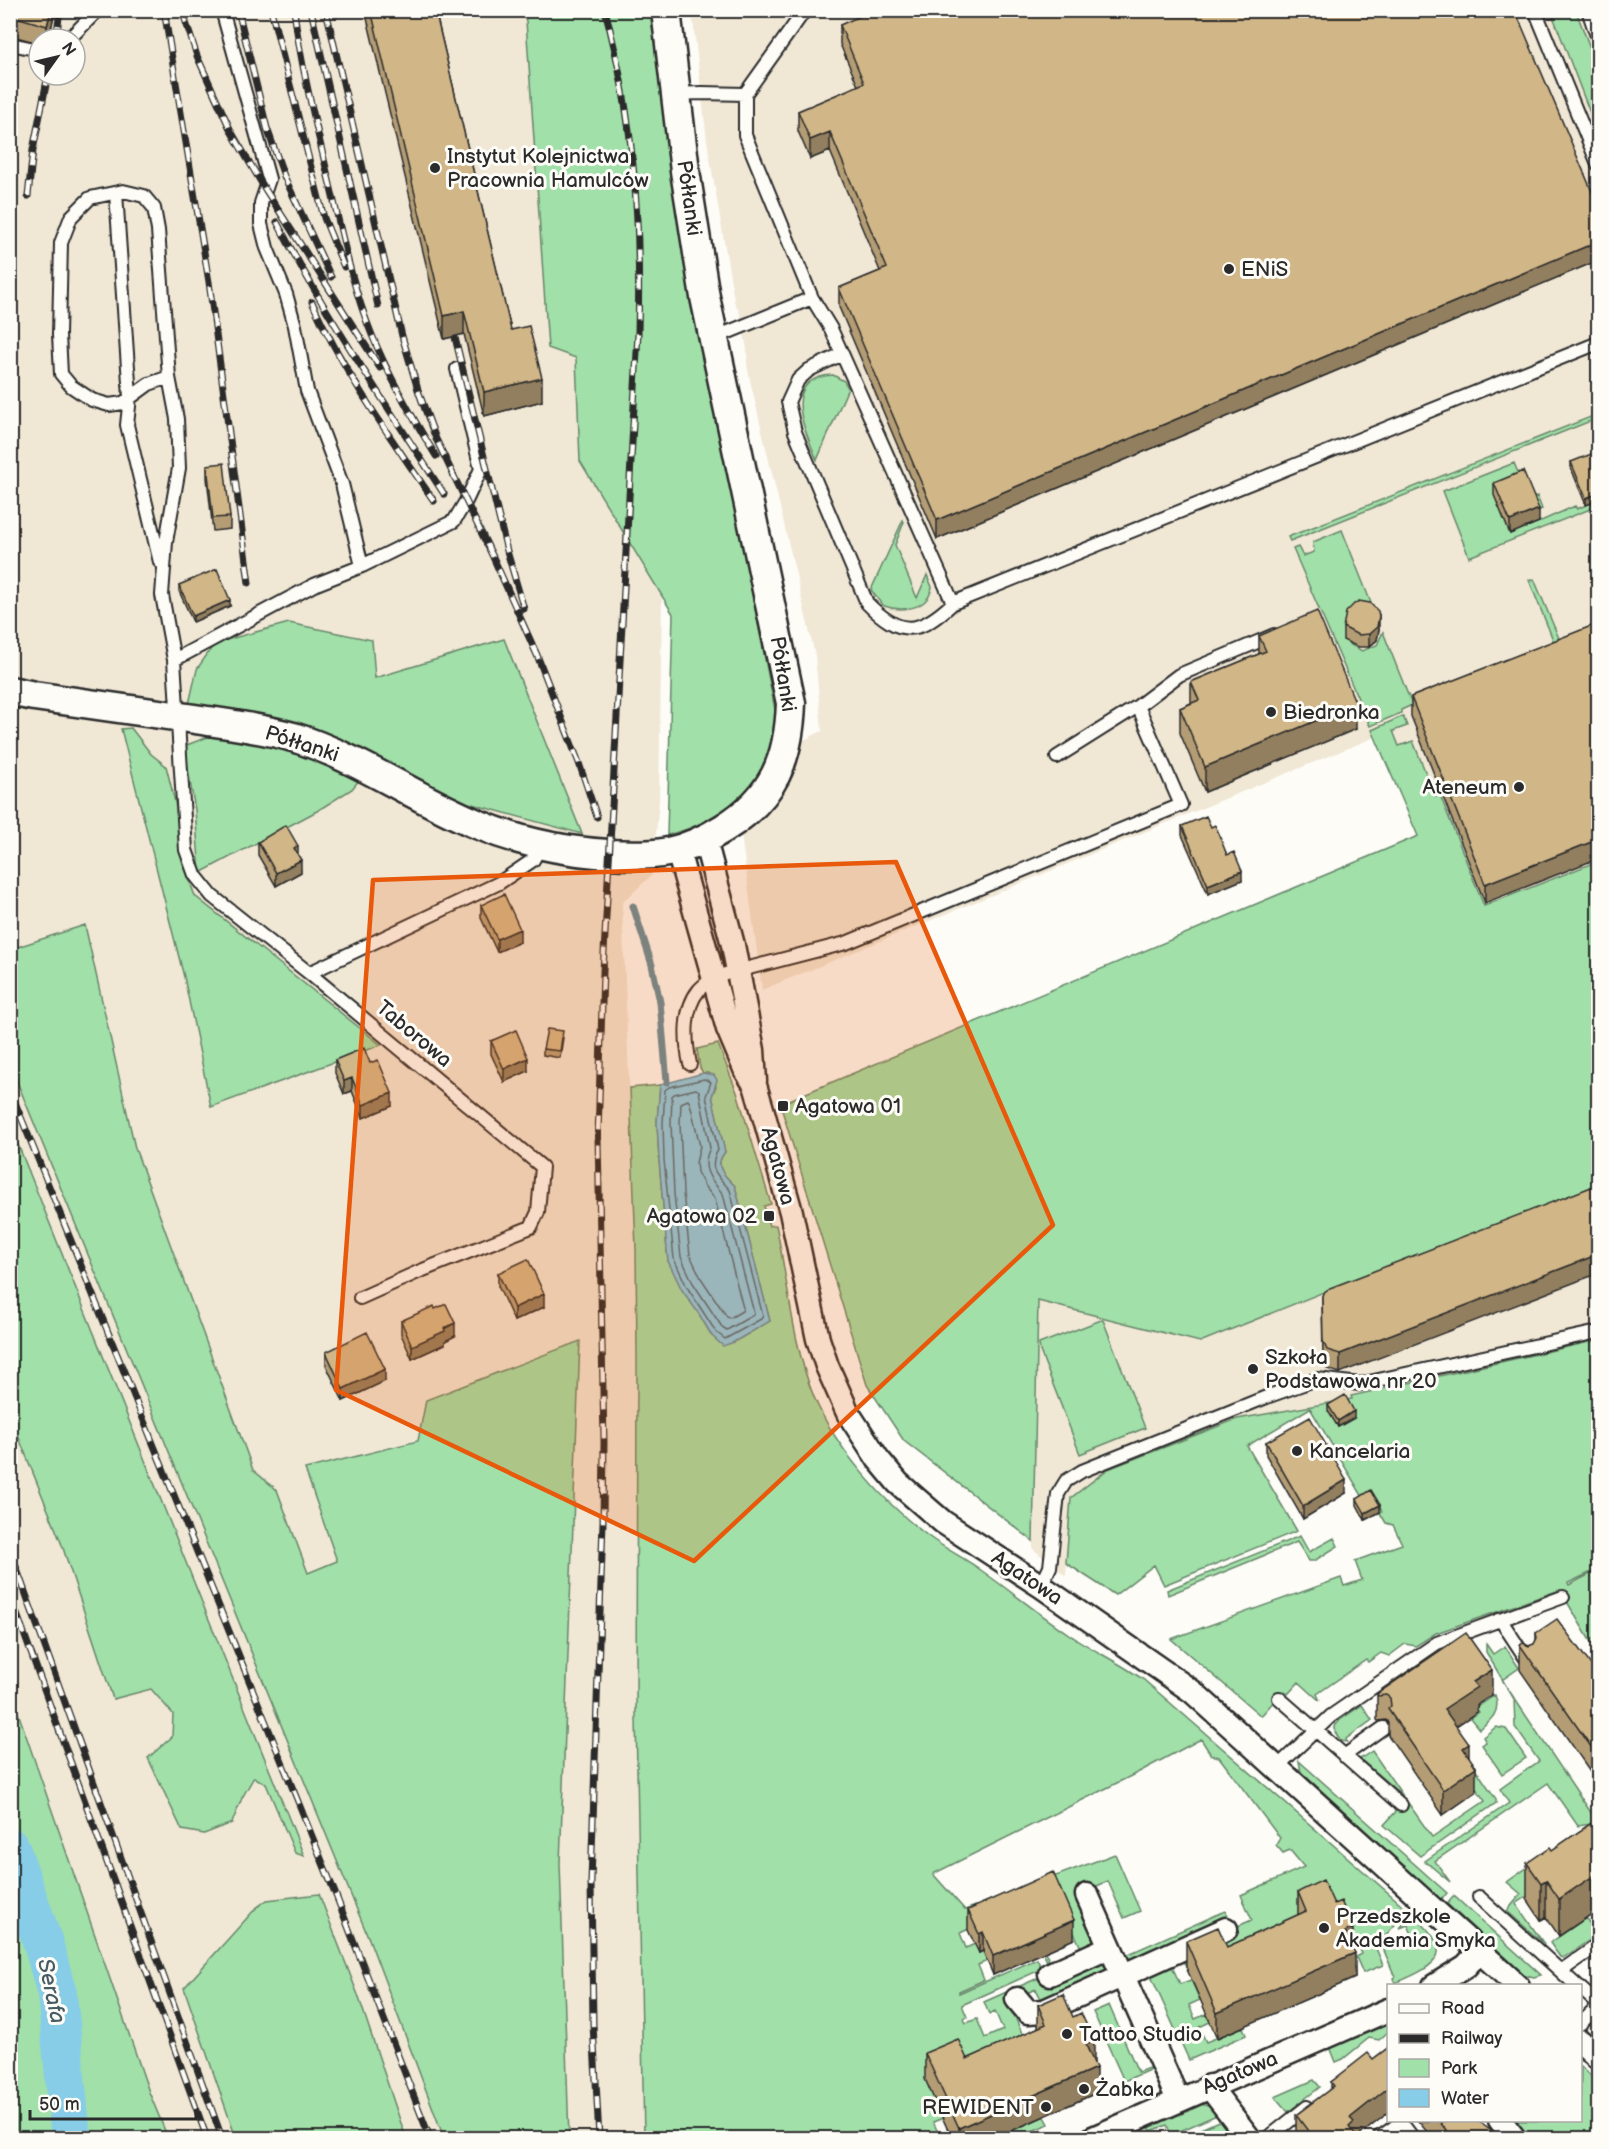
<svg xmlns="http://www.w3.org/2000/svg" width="1609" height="2149" viewBox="0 0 1609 2149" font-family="'Balsamiq Sans',sans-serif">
<rect width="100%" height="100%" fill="#fdfcf7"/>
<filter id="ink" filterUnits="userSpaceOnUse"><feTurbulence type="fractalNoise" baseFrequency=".0167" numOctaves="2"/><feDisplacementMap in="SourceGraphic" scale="12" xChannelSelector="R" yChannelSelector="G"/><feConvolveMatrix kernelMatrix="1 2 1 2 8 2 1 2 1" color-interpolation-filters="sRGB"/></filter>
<g filter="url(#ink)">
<path fill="#f0e7d5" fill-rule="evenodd" d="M10,11H635L667,244L659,801L652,875L622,903L636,1250V1717L644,2138H168L149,2092L11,1689ZM39,39H75V75H39Z
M692,11H1596L1598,16V885L1463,941L1375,737L762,990L739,819L786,749L822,731L815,655L750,380L747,364V349L739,310L735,304L732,288L707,141Z
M1598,1185V1340L1352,1396V1399L1237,1419L1071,1498L1066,1576L1033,1549L1037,1301L1408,1258Z"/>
<path fill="#a1e0a8" stroke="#66866a" stroke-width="1.5" d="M522,11H654L703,344L776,715C775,725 774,734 772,743C770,755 763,766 757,776C734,812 707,825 667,835L673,614L580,461L576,358L548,348L526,21Z
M1551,11H1576L1598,69V134Z
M833,375L844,381L848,388L817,460C805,431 779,378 833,375Z
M1598,414V418L1290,541L1288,537Z
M1514,463L1529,499L1537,496L1542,509L1535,512L1539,522L1575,506L1577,509L1598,500V506L1469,557L1443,491Z
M903,520L904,522L895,545L917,598L927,575L932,587C928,611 900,612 882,605L871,590Z
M1342,530L1377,618L1344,631L1349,644L1362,651L1377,645L1383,632L1412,705L1401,710V713L1370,726L1293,549L1298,547L1303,556L1314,552L1313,542Z
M1534,579L1566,655L1560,657L1529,580Z
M289,623L372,640L375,678L504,639L582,834L468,803L341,743L189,704L197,669L215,643Z
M1403,716L1407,726L1393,731L1399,746L1413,741L1435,796L1440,795L1484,906L1598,861V1185L1408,1258L1200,1342L1038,1301L1033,1541L904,1441L867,1385L780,1104L1418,836L1372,730Z
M131,728L151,754L166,766L175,802L183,863L195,896L381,1045L211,1107L184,977L121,729Z
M213,735L293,749L360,779L352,789L317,811L200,873L195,810L184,746Z
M85,925L135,1148L253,1470L277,1490L308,1573L337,1561L305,1469L418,1441L426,1400L580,1341L560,1863L569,2138H444L369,1939L11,1067V949Z
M718,1044L738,1095L771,1204L764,1206L769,1226L776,1225C788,1281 792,1343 814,1397C836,1449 884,1503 928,1536C944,1548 962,1557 978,1568C1009,1590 1039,1614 1070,1635C1094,1651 1120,1663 1144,1680L1408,1910L1386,1935L1373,1941L1383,1965L1363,1973L1356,1957L1362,1954L1344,1913L1218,1952L1186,1967L1182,1959L1131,1960L1124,1956L1225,1911L1233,1928L1252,1920L1241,1895L1304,1867L1290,1850L1283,1853L1276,1845L1280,1838L1219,1757L1211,1755L1201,1739L1137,1773L933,1874L965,1910L1115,1854L1140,1911L1124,1918L1108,1881L1077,1895L1095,1939L1090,1946L1049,1965L1044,1955L1046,1954L1050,1962L1081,1948L1055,1891L960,1933L966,1948L975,1944L983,1951L987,1961L978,1965L984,1980L959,1991V1993L1037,1959L1042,1969L962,2005L967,2017L964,2019L966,2023L977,2019L985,2038L1003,2030L995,2011L989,2014L984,2002L1045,1975L1099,1963L1103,1964L1106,1968L1103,1972L1041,1999L1036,1989L1008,2001L1032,2056L926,2079L943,2118L933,2122L939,2134L948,2130L952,2138H644L636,1717L637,1358L636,1250L630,1088L660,1085L657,1122L659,1160L668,1261L712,1336L734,1342L770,1321L735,1186C724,1175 713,1166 725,1152L712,1096L716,1086L708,1073H703L700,1068L697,1049Z
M11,1127L304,1856L295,1853L266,1784L254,1777L242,1798L232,1823L204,1834L182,1830L148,1758L172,1737L173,1714L151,1689L113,1699L62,1545L11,1418Z
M1101,1320H1103L1145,1428L1080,1454L1040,1351L1039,1344Z
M1598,1340V1569L1568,1583L1569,1585L1598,1570V1654L1560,1590L1436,1633L1416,1646L1405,1644L1389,1656L1381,1653L1368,1662L1366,1660L1317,1694L1320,1701L1299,1682L1288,1694L1283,1691L1261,1716L1171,1639L1341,1578L1344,1586L1362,1580L1355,1561L1402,1544L1393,1525L1386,1523L1380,1513L1382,1511L1372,1494L1364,1499L1310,1408L1247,1446L1297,1531L1164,1585L1154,1565L1115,1595L1066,1563L1071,1498L1108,1469L1237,1419L1352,1399L1351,1396Z
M1300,1536L1309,1552L1334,1538L1338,1546L1314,1561H1309L1297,1542L1168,1595L1167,1590Z
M1486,1644L1493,1654L1505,1646L1519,1668L1502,1680L1598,1823L1578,1826L1548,1783L1435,1861L1450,1882L1425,1861L1509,1803L1500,1789L1539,1761L1515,1727L1514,1699L1486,1652Z
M10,1689L149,2092L168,2138H11Z
M1495,1695C1501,1711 1492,1720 1479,1729L1470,1718L1479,1712L1476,1708Z
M1362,1705L1372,1720L1346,1739L1347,1742L1341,1741L1335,1732V1726L1340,1720Z
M1496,1727L1506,1729L1526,1758L1502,1774L1482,1745L1486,1742L1483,1737Z
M1372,1751L1403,1796L1360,1759Z
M1299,1761L1447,1893L1441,1900L1301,1772Z
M1475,1768L1496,1799V1803L1420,1856L1384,1825L1406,1800L1432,1837L1485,1801L1466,1774Z
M1542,1857L1555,1878L1516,1904L1544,1944L1507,1911L1521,1894L1507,1882Z
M319,1894L358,1995L406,2138H236L184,1988L256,1908L267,1900Z
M1454,1896L1541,1975L1534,1977L1525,1975L1447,1904Z
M1412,1914C1455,1952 1442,1964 1395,1983L1393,1978L1395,1977L1383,1948L1404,1938L1408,1947L1416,1943L1408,1925L1400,1928Z
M1586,1918L1597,1935L1563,1958L1560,1957L1550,1943Z
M1171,1964L1180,1984L1191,1980L1200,2000L1189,2005L1195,2019L1207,2014L1210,2022L1199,2027L1206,2042L1243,2027L1246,2035L1189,2060L1150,1974Z
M1109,2005L1138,2072L1154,2066V2068L1124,2081L1093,2012Z
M1388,2021V2032L1379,2040L1369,2038L1343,2059L1336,2062L1330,2047Z
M1581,2066L1598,2083V2138H1522L1508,2121L1580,2120Z
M1314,2080L1320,2087L1288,2112L1275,2097Z
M1201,2104L1214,2108L1219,2114L1171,2135L1167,2125L1151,2131L1149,2127Z
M1044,2115L1049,2124L1015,2138H992Z
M1223,2119L1238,2138H1181Z"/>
<path fill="#87cde8" stroke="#628c9c" stroke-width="1.5" d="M703,1073L714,1075L717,1080L712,1096L725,1152C713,1166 724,1175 735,1186L770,1321L734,1342L723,1346L712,1336L699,1314L682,1290L668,1261L659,1160L657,1122L660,1085Z"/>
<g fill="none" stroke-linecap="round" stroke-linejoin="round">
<path stroke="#506c77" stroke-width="1.5" d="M704,1079L711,1082L706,1096L718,1150C707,1169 717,1175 730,1190L763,1316L761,1319L725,1339L716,1332L687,1287L674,1259L664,1160L663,1123L665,1090L669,1087Z
M696,1089L699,1091L710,1148C700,1168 710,1179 723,1194L754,1313L753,1315L727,1330L722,1327L693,1283L681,1257L674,1194L671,1123L672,1096L674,1094Z
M688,1100L690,1103L700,1146L696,1163L697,1172L705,1187L715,1199L743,1308L742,1311L730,1318L727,1317L701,1278L690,1255L683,1193L680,1123L681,1103Z"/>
<path stroke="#628c9c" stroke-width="7" d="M633,906L652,965L660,1002L667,1082"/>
<path stroke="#87cde8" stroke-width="40" d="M10,1848L43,1943L57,1994L71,2138"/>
<g stroke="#2b2b2b" stroke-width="16">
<path id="service" d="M222,10L269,179L261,203V224L267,248L286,294L295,326L307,391L342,484L362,566
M1535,10L1598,164
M1588,10L1598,39
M69,39L98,10
M11,44L39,50
M675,94L702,93L745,94
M116,193L130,397L127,425L160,562
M812,298L831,329L953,603L1598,343
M714,338L812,298L745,135V94L805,10
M842,354L809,370L798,380L788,402L795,432L867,603C900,637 919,635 953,603
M169,377L149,384L123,403L109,405L92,400L71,386L61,374L59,335L61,243L71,217L90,198L123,191L144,196L154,208L158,230L169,377L177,419L179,468L166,542L162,595L174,660L186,850L195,875L212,896L309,973L542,1167L538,1212L531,1227L418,1272L360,1298
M174,660L314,585L362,566L454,521L466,501L481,469L457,369
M1057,757L1138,706L1179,675L1274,635
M309,973L499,883L533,860L541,846
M690,1064C685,1041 683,1009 699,990C703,985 710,981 714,977L846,943L1181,805L1138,706
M1041,1586L1050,1567L1058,1494L1066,1481L1082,1471L1269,1396L1317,1379L1360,1384L1598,1332
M1498,1620L1502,1622L1527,1660
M1279,1698L1401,1805
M1344,1756L1383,1728
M1276,1768L1331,1716L1437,1643L1563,1597
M1479,1897L1577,1986
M1561,1971L1598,1945
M1580,1988L1598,2004
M1580,2024L1598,2007
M1268,2138L1307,2107
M1379,2138L1401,2122L1413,2138"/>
</g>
<g stroke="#2b2b2b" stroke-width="27">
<path id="minor" d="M705,840L733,945L753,1050L755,1081
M678,851L728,1029L745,1069L755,1085L763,1112L791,1212L818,1339L827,1366L848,1413L878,1459L898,1483L943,1522L1041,1586L1193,1692L1518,1986
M1087,1895L1178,2100
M1050,1974L1110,1947
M1434,1986L1466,1966L1480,1951
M1017,1999L1028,2012L1044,2011L1226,1929
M1580,2041L1598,2058
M1209,2086L1249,2138
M1500,2120L1514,2138
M1093,2138L1388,2010"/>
</g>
<g stroke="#2b2b2b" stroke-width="33">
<path id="tertiary" d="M10,691L34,696C88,704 141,711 195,719C228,724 261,728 293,737C358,757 414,798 477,824C519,842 562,851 608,854C656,857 683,854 724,828C774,797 789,759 791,703L705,297L685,171L666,10"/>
</g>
<use href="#service" stroke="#fdfcf7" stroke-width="12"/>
<use href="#minor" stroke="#fdfcf7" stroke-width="22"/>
<use href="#tertiary" stroke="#fdfcf7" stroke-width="28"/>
<g stroke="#2b2b2b" stroke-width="7">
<path id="rail" d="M164,10L209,282L249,583
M182,10L197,56L231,131L265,189L380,368
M238,10L267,128L284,176L331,277
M271,10L324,218L344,267
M294,10C301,67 315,121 328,176C341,229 351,284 372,335C389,377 412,417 436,456
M311,10L378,306
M326,10L402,336L419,393L436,439L493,557L537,655L579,763L597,817
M56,39L60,10
M28,196L33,150L48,75
M277,222C326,317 386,404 444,494
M312,302C344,373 390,437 434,501
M451,321L507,551L524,609
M10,1090L335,1893L430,2138
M10,1550L222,2138
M10,1595L207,2138
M599,2138L593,2024L591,1882L603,1522L604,1442L598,1136L603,971L638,333C641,222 634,118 605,10"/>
</g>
<use href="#rail" stroke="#fdfcf7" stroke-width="4.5" stroke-dasharray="14" stroke-linecap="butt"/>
</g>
<path fill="#b49d74" stroke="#2b2b2b" stroke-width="1.5" d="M17,10H55L49,39H39V43L16,37V17Z
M365,10H435L511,330L542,401L484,416L464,334L444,339Z
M840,25L1599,208V260L937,539L839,307V288L880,271L830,151L810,159L798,131V111L858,86L840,44Z
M1571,462L1599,464V500L1586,505L1571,468Z
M207,465L230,517V529L213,531L207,478Z
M1494,483L1539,522L1510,534L1494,495Z
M179,585L230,606L193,622L179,591Z
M1599,623L1485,903L1411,716V697Z
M1343,627L1379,629L1377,640L1369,647H1358L1343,640Z
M1259,636L1356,729L1205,792L1180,733V708L1191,703V682L1259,654Z
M1182,826L1211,827L1242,880L1208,894L1182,835Z
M258,842L298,855L301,872L276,886L258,855Z
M481,905L520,942L497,952L481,918Z
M563,1038L560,1058L543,1055V1049Z
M491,1041L528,1071L504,1082L491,1054Z
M335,1060L370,1063L392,1106L363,1118L352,1091L344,1094L335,1073Z
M1599,1184L1340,1373L1327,1369L1323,1360L1322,1296Z
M498,1273L544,1307L514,1321L498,1286Z
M401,1321L455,1336L445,1341V1344L412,1359L401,1334Z
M326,1352L385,1381L343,1401L326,1365Z
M1328,1405L1354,1418L1338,1427L1328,1411Z
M1266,1442L1346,1493L1303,1519L1266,1455Z
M1357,1499L1380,1512L1365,1520L1357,1505Z
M1599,1555V1601L1595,1593V1556Z
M1536,1633L1599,1676V1784L1520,1670V1645L1529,1646L1534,1644L1536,1640Z
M1377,1694L1492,1695L1477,1705V1712L1456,1726L1469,1757L1476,1792L1443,1815L1388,1735V1722L1386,1720L1378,1721L1377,1720Z
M1599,1818V1909L1559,1936L1546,1917L1541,1920L1527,1899V1863L1552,1850Z
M1298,1892L1353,1949L1355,1978L1217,2038L1186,1967V1941L1227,1947L1298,1915Z
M968,1910L1074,1939L993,1975L983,1951L979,1953L968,1930Z
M1038,2005L1094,2063L1096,2093L993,2139H952L925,2079V2053L967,2059L1038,2028Z
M1389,2047V2112L1357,2137L1358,2139H1296V2115L1331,2089V2082L1373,2059Z
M1418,2121H1479L1496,2139H1433Z"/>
<path fill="#927f5e" stroke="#2b2b2b" stroke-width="1.5" d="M51,10H55L49,39H47V26Z
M830,132V151L810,159V140Z
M1599,241V260L937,539V520Z
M464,311V334L444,339V316Z
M542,378V401L484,416V392Z
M1599,493V500L1586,505V498Z
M1539,509V522L1510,534V521Z
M230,600V606L193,622V616Z
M1379,616V629L1377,640L1369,647V634Z
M1356,704V729L1205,792V767Z
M1599,839V858L1485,903V884Z
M298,846V859L294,848Z
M301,860V872L276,886V873Z
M1242,871V880L1208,894V885Z
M520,929V942L497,952V939Z
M528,1058V1071L504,1082V1069Z
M352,1078V1091L344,1094V1081Z
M392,1093V1106L363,1118V1105Z
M1599,1254V1273L1340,1373V1354Z
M544,1294V1307L514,1321V1308Z
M455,1323V1336L445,1341V1344L412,1359V1346Z
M385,1369V1381L343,1401V1389Z
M1354,1411V1418L1338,1427V1421Z
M1346,1480V1493L1303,1519V1506Z
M1380,1505V1512L1365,1520V1513Z
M1492,1670V1695L1477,1705V1712L1444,1734V1709L1473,1682Z
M1469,1744V1770L1463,1748Z
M1476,1767V1792L1443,1815V1790Z
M1599,1872V1909L1559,1936V1899Z
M1546,1880V1917L1541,1920V1883Z
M1074,1920V1939L993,1975V1956Z
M1353,1928V1953L1345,1932Z
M983,1932V1951L979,1953V1934Z
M1355,1953V1978L1217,2038V2013Z
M1094,2041V2067L1086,2045Z
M1096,2068V2093L993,2139H959V2128Z
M1389,2087V2112L1355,2139L1349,2127L1350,2118Z"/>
<path fill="#d1b687" stroke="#2b2b2b" stroke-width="1.5" d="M17,10H51L47,26L16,17Z
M371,10H435L511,330L529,326L542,378L484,392L464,311L444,316Z
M873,10H1515L1599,208V241L937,520L839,288L887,268L830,132L810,140L798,111L864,83L840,25Z
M1594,453L1599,464V493L1586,498L1571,462Z
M224,463L230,517L213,518L207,465Z
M1523,471L1539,509L1510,521L1494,483Z
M217,569L230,600L193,616L179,585Z
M1359,601L1370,603L1378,611L1379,616L1377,627L1369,634L1358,635L1343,627L1346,612L1354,604Z
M1317,611L1356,704L1205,767L1180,708L1199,700L1191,682L1266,651L1259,636Z
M1599,623V839L1485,884L1411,697Z
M1206,816L1211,827L1215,825L1227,855L1234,852L1242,871L1208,885L1182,826Z
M286,825L298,846L294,848L301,860L276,873L258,842Z
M504,894L520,929L497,939L481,905Z
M547,1029L563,1031L560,1051L543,1049Z
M516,1030L528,1058L504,1069L491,1041Z
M364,1048L370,1063L378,1060L392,1093L363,1105L352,1078L344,1081L335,1060Z
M1599,1184V1254L1340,1354L1327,1350L1323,1341L1322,1296L1323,1293L1330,1288Z
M528,1259L544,1294L514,1308L498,1273Z
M446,1304L455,1323L444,1328L445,1331L412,1346L401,1321L434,1306L435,1309Z
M367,1332L385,1369L343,1389L326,1352Z
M1345,1395L1354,1411L1338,1421L1328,1405Z
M1310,1417L1346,1480L1303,1506L1266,1442Z
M1371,1490L1380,1505L1365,1513L1357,1499Z
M1599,1555V1564L1595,1556Z
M1557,1619L1599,1676V1758L1520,1645L1523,1643L1529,1646L1534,1644L1537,1638L1536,1633Z
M1466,1633L1492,1670L1473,1682L1477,1687L1444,1709L1469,1744L1463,1748L1476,1767L1443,1790L1388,1709L1391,1706L1390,1698L1386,1695L1378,1696L1377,1694Z
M1599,1818V1872L1559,1899L1546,1880L1541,1883L1527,1863L1550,1847L1552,1850Z
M1053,1872L1074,1920L993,1956L983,1932L979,1934L968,1910Z
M1323,1880L1334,1904L1341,1901L1353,1928L1345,1932L1355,1953L1217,2013L1186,1941L1218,1927L1227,1947L1306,1911L1298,1892Z
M1063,1994L1073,2017L1081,2013L1094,2041L1086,2045L1096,2068L959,2128L925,2053L958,2039L967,2059L1046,2024L1038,2005Z
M1389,2047V2087L1350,2118L1354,2122L1349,2127L1358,2139H1314L1296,2115L1334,2086L1331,2082L1368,2053L1373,2059Z
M1439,2121H1479L1490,2129L1496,2138L1495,2139H1446L1450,2135Z
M1203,2129L1211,2139H1191Z"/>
</g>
<path fill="#e8590c" fill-opacity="0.2" stroke="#e8590c" stroke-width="4.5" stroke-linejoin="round" d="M896,862L1053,1225L694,1561L336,1390L373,880Z"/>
<g fill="#2b2b2b" stroke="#fdfcf7" stroke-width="2">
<circle cx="435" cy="168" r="6"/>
<circle cx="1229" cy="269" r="6"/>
<circle cx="1271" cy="712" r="6"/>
<circle cx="1519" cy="787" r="6"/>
<rect x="777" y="1100" width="12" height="12" rx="3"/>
<rect x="763" y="1210" width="12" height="12" rx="3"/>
<circle cx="1253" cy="1369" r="6"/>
<circle cx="1297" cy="1451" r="6"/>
<circle cx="1324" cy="1928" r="6"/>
<circle cx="1067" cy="2034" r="6"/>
<circle cx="1084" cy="2089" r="6"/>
<circle cx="1046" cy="2107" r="6"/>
</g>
<g text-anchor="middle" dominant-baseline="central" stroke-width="6" stroke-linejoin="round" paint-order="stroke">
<g font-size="21" fill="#2b2b2b" stroke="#fdfcf7" text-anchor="start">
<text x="447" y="156">Instytut Kolejnictwa<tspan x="447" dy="24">Pracownia Hamulców</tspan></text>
<text x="1241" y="269">ENiS</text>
<text x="1283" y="712">Biedronka</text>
<text x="1507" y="787" text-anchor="end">Ateneum</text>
<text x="795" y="1106">Agatowa 01</text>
<text x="757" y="1216" text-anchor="end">Agatowa 02</text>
<text x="1265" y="1357">Szkoła<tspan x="1265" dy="24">Podstawowa nr 20</tspan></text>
<text x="1309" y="1451">Kancelaria</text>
<text x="1336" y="1916">Przedszkole<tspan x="1336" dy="24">Akademia Smyka</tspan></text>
<text x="1079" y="2034">Tattoo Studio</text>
<text x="1096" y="2089">Żabka</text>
<text x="1034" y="2107" text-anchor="end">REWIDENT</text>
</g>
<g font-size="21" fill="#2b2b2b" stroke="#fdfcf7">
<text transform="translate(689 198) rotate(82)">Półłanki</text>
<text transform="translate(783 674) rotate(81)">Półłanki</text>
<text transform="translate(302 744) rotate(18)">Półłanki</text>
<text transform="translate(414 1034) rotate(40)">Taborowa</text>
<text transform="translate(778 1166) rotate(75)">Agatowa</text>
<text transform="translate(1027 1578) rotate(34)">Agatowa</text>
<text transform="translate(1240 2073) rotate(-23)">Agatowa</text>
</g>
<g font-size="22" font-style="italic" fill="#475c64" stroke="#fdfcf7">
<text transform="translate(51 1991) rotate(78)">Serafa</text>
</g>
</g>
<rect width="1609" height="2149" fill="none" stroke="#fdfcf7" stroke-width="36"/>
<rect x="18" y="18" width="1573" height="2113" fill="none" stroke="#2b2b2b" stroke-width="2" filter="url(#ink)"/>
<rect x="1387" y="1984" width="195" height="138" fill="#fdfcf7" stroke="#a9a8a5" stroke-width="1.5"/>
<rect x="1399" y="2004" width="30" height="9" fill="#fdfcf7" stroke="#a9a8a5" stroke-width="1.5"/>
<text x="1441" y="2014" font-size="18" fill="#2b2b2b">Road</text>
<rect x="1399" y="2034" width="30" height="9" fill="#2b2b2b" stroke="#a9a8a5" stroke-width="1.5"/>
<text x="1441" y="2044" font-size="18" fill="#2b2b2b">Railway</text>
<rect x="1399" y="2059" width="30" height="18" fill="#a1e0a8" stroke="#a9a8a5" stroke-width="1.5"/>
<text x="1441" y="2074" font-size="18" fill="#2b2b2b">Park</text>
<rect x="1399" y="2089" width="30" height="18" fill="#87cde8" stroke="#a9a8a5" stroke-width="1.5"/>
<text x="1441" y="2104" font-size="18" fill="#2b2b2b">Water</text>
<g transform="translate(57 57) rotate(56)"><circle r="28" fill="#fdfcf7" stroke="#a9a8a5" stroke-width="1.5"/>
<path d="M0-4.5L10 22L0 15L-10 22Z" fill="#2b2b2b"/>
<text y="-9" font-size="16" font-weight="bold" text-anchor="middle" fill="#2b2b2b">N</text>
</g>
<path d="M30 2110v9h166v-9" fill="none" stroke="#2b2b2b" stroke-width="3"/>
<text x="39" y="2110" font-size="18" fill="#2b2b2b" stroke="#fdfcf7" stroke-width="4.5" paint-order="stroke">50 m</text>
</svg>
